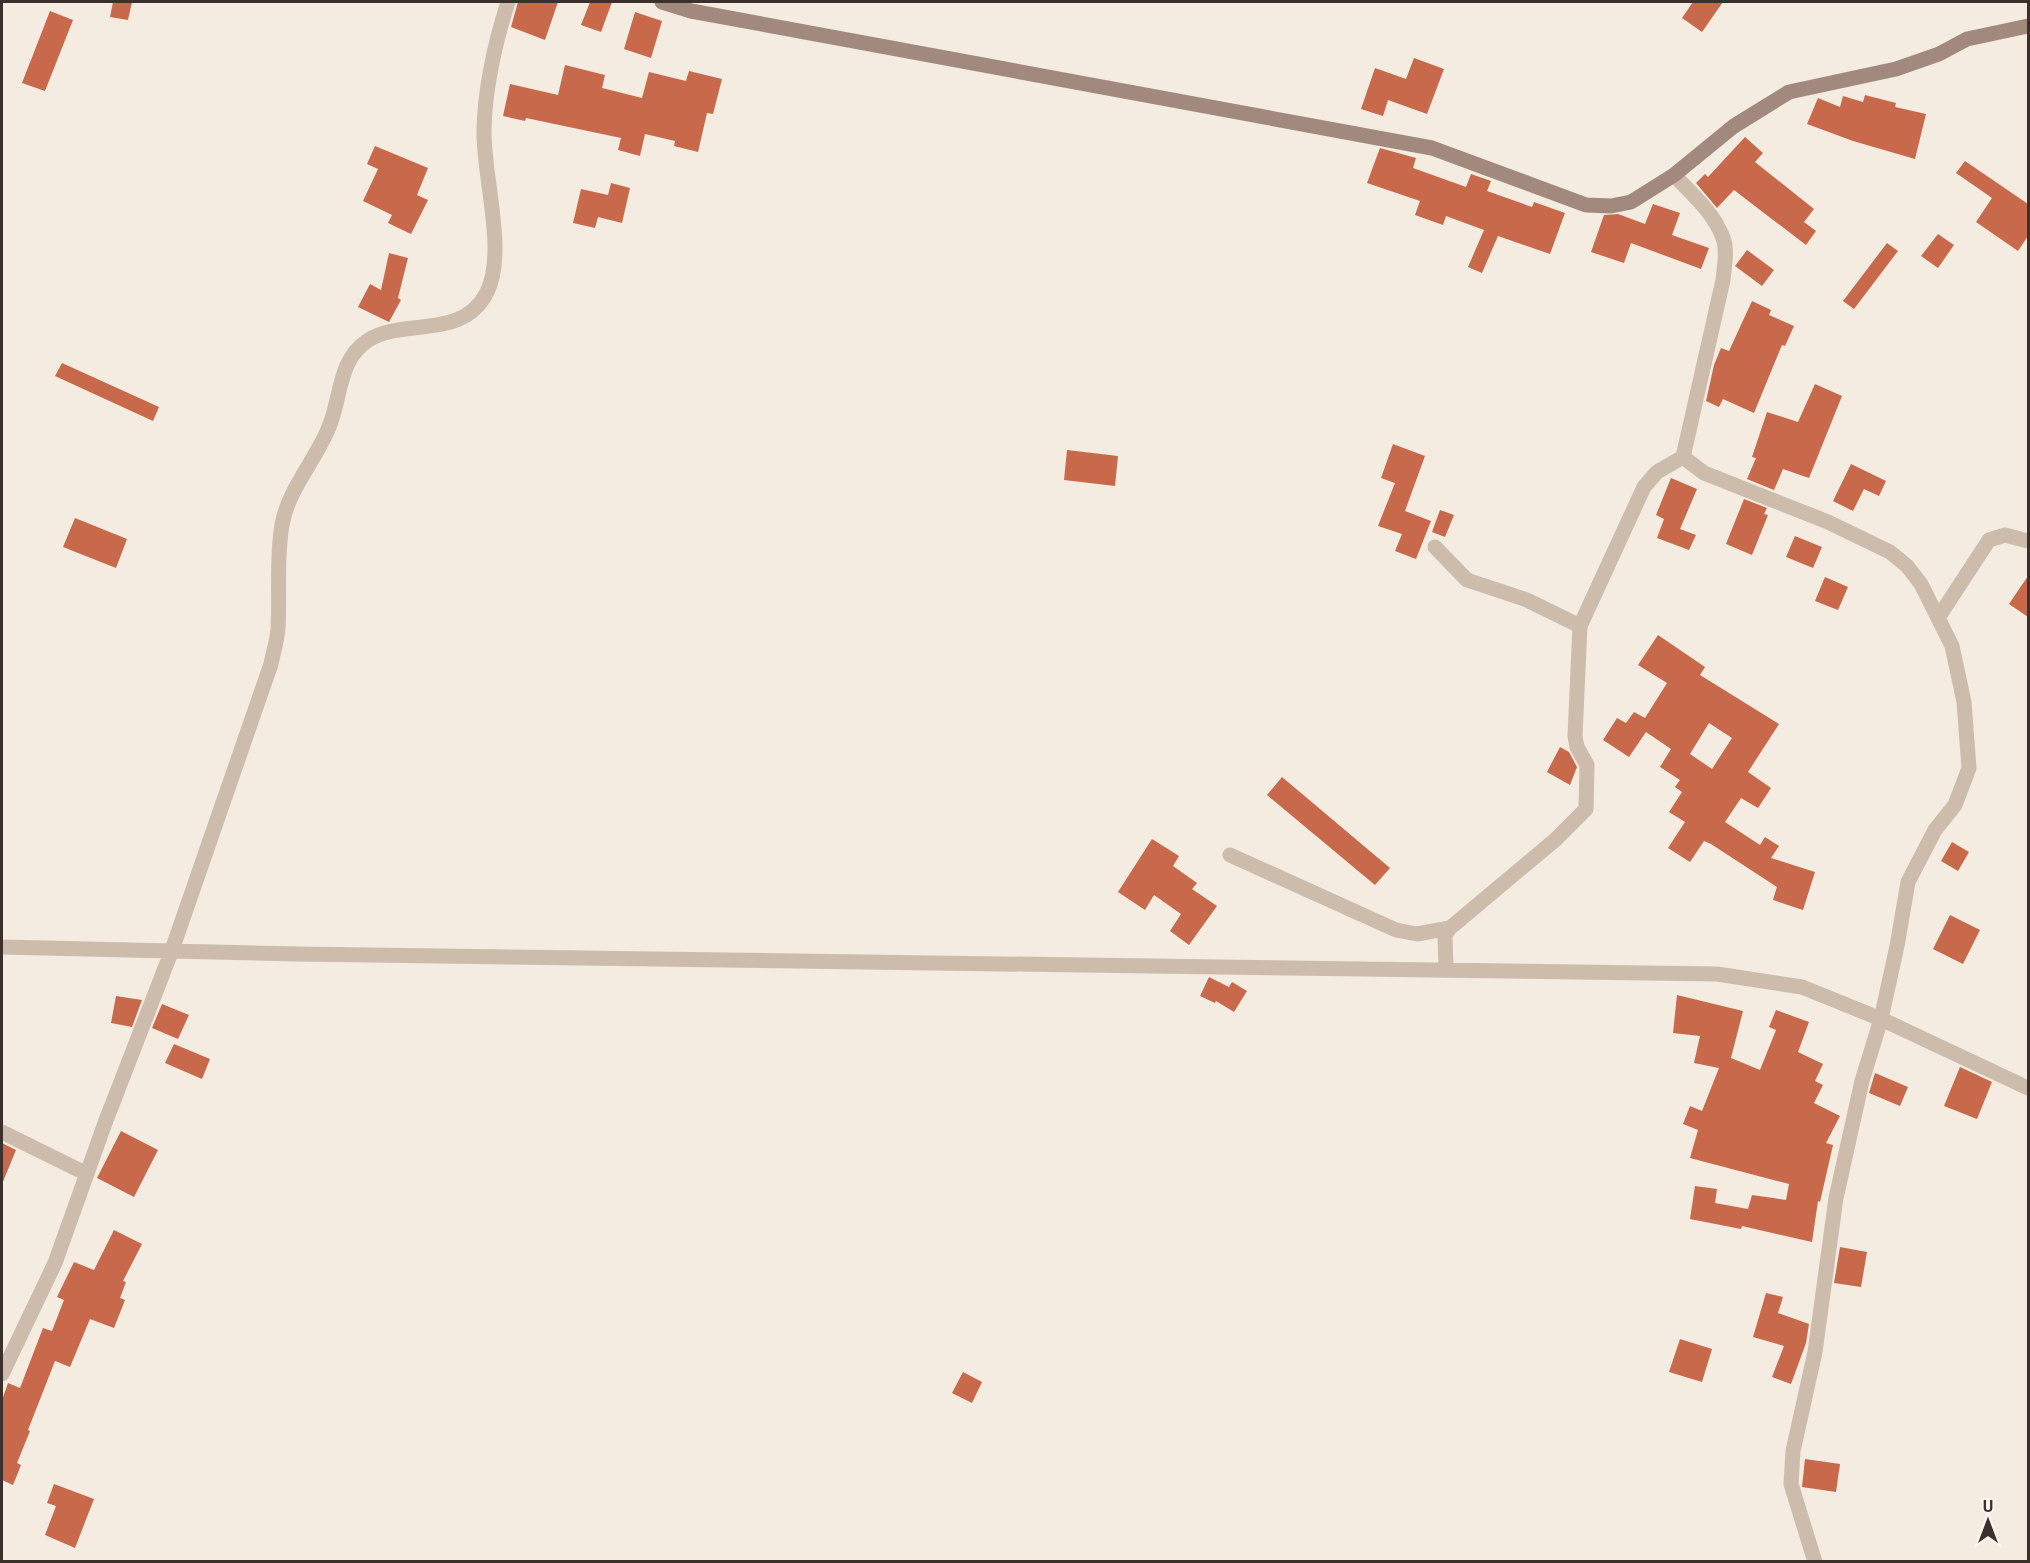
<svg xmlns="http://www.w3.org/2000/svg" width="2030" height="1563" viewBox="0 0 2030 1563" font-family="Roboto,sans-serif">
<rect width="100%" height="100%" fill="#f4ebe1"/>
<path fill="#c8694b" fill-rule="evenodd" d="M113,2H132L128,20L110,17Z
M518,2H558L545,40L511,27Z
M590,2H612L601,32L581,25Z
M1693,2H1723L1702,32L1682,18Z
M50,11L73,20L45,91L22,83Z
M635,12L662,21L651,58L624,49Z
M1414,58L1444,69L1427,114L1388,100L1383,116L1361,109L1375,68L1406,79Z
M565,65L605,75L602,88L642,98L649,72L686,81L689,71L722,79L713,114L707,113L698,152L674,146L675,141L645,134L640,156L618,150L621,138L526,118L525,121L503,116L510,84L558,95Z
M1865,95L1896,103L1895,107L1926,114L1915,159L1853,141L1807,124L1818,98L1840,107L1843,96L1863,102Z
M1745,137L1763,153L1755,162L1814,209L1804,222L1816,231L1806,245L1734,190L1717,208L1696,183L1705,174L1708,177Z
M375,146L428,168L417,195L428,200L411,234L388,223L392,215L363,201L378,169L367,164Z
M1380,148L1416,158L1413,168L1466,187L1471,174L1491,181L1487,191L1532,207L1534,202L1565,213L1550,254L1498,236L1482,273L1468,267L1484,230L1446,216L1443,225L1415,215L1420,201L1367,183Z
M1965,161L2028,204V236L2018,251L1976,222L1992,198L1956,173Z
M611,183L630,188L622,223L598,217L595,228L573,223L581,189L608,195Z
M1653,204L1680,213L1672,235L1709,248L1701,269L1631,243L1624,263L1591,252L1604,215L1618,214L1645,224Z
M1938,234L1954,245L1938,268L1921,256Z
M1887,243L1898,251L1854,309L1843,301Z
M1747,250L1774,270L1762,286L1735,266Z
M389,253L408,258L398,298L401,300L389,322L358,307L370,284L381,290Z
M1752,301L1771,310L1769,315L1794,326L1785,346L1782,345L1754,413L1723,399L1719,407L1706,401L1714,365L1721,348L1729,351Z
M62,363L159,407L153,421L55,376Z
M1815,384L1842,396L1809,478L1783,469L1774,490L1747,479L1756,458L1752,457L1767,412L1798,422Z
M1393,444L1425,456L1405,511L1431,521L1416,559L1395,551L1402,534L1378,526L1395,483L1381,478Z
M1067,450L1118,456L1115,486L1064,480Z
M1851,464L1886,481L1879,496L1864,489L1853,511L1833,501Z
M1671,478L1697,489L1680,529L1696,535L1689,550L1657,538L1664,519L1656,515Z
M1744,499L1767,508L1764,514L1768,515L1752,555L1726,544Z
M1440,510L1454,515L1445,537L1432,532Z
M75,518L127,539L116,568L63,547Z
M1795,536L1822,547L1813,568L1786,557Z
M2028,576V617L2009,604Z
M1825,577L1848,587L1838,610L1815,601Z
M1658,635L1705,667L1700,675L1779,724L1748,772L1771,788L1758,808L1741,798L1725,822L1760,845L1765,837L1779,846L1771,858L1815,872L1803,910L1773,900L1777,887L1711,844L1704,841L1690,862L1668,848L1685,822L1669,812L1682,792L1675,787L1680,780L1660,767L1671,749L1646,732L1629,757L1603,740L1617,718L1626,723L1634,712L1645,718L1667,683L1638,665ZM1709,723L1732,738L1712,769L1690,754Z
M1560,747L1569,752L1577,767L1570,785L1547,772Z
M1282,777L1390,868L1375,885L1267,795Z
M1152,839L1179,856L1173,866L1197,883L1192,889L1217,906L1189,945L1170,931L1181,914L1154,895L1145,910L1118,892Z
M1952,842L1969,852L1958,871L1941,861Z
M1950,915L1980,930L1963,964L1933,949Z
M1209,977L1229,987L1232,982L1247,991L1234,1012L1216,1001L1215,1003L1200,996Z
M1677,995L1743,1011L1731,1058L1760,1070L1776,1030L1769,1027L1776,1010L1809,1022L1798,1052L1823,1064L1815,1081L1823,1085L1814,1103L1840,1116L1826,1143L1833,1145L1820,1202L1818,1201L1812,1242L1742,1226L1741,1229L1690,1219L1695,1186L1717,1189L1715,1203L1748,1209L1752,1195L1786,1200L1789,1184L1690,1158L1698,1130L1683,1124L1690,1106L1702,1111L1719,1068L1694,1063L1700,1036L1673,1033Z
M116,996L142,1000L132,1027L111,1023Z
M162,1004L189,1015L178,1039L152,1028Z
M174,1044L210,1059L202,1079L165,1063Z
M1960,1067L1992,1082L1977,1119L1944,1106Z
M1875,1073L1908,1087L1900,1106L1869,1093Z
M121,1131L158,1150L134,1197L97,1178Z
M2,1143L16,1150L2,1184Z
M114,1230L142,1244L123,1281L126,1282L120,1298L125,1300L114,1328L90,1319L70,1367L55,1361L28,1430L30,1431L17,1463L21,1465L13,1485L2,1480V1400L8,1383L20,1388L43,1328L52,1331L64,1300L57,1297L74,1262L94,1270Z
M1840,1247L1867,1252L1861,1287L1834,1283Z
M1766,1293L1783,1297L1778,1313L1809,1324L1806,1343L1791,1384L1772,1377L1784,1346L1753,1337Z
M1680,1339L1712,1349L1702,1382L1669,1372Z
M963,1372L982,1382L972,1403L952,1393Z
M1805,1459L1840,1464L1836,1492L1802,1487Z
M54,1484L94,1499L75,1548L45,1535L56,1506L47,1503Z"/>
<g fill="none" stroke-linecap="round" stroke-linejoin="round">
<path stroke="#cdbbac" stroke-width="15" d="M1674,175C1692,194 1714,213 1723,238C1728,250 1724,268 1723,280L1683,457L1704,473L1828,522L1890,552L1907,566L1921,584L1952,646L1964,702L1969,768L1955,805L1935,830L1908,882L1897,946L1881,1019L1862,1081L1836,1198L1815,1352L1793,1451L1791,1484L1815,1562
M1435,547L1467,580L1527,600L1580,626
M1938,618L1989,540L2005,535L2028,541
M1230,855L1396,930L1417,934L1450,928
M2,947L298,954L1717,974L1802,987L1881,1019L2028,1088
M1446,969L1445,935L1450,928L1555,840L1586,809L1587,765L1577,747L1575,736L1580,626L1644,487L1657,472L1683,457
M2,1132L87,1174
M2,1374L55,1263L105,1123L172,950L271,664C273,653 277,641 278,629C280,594 276,559 282,525C288,489 316,460 329,427C341,399 338,360 367,341C403,317 463,341 487,292C507,252 483,176 484,130C485,86 495,43 508,2"/>
<path stroke="#a18a7d" stroke-width="15" d="M662,2L691,11L1432,148L1586,205L1611,206L1631,202L1674,175L1734,126L1789,92L1896,69L1939,54L1967,39L2028,26"/>
</g>
<rect width="2030" height="1563" fill="none" stroke="#3b302b" stroke-width="6"/>
<g transform="translate(1988 1521)" stroke="#fbf5ee" stroke-width="4.5" paint-order="stroke">
<path d="M0-4.5L10 22L0 15L-10 22Z" fill="#3b302b"/>
<text y="-9" font-size="16" font-weight="bold" text-anchor="middle" fill="#3b302b">U</text>
</g>
</svg>
